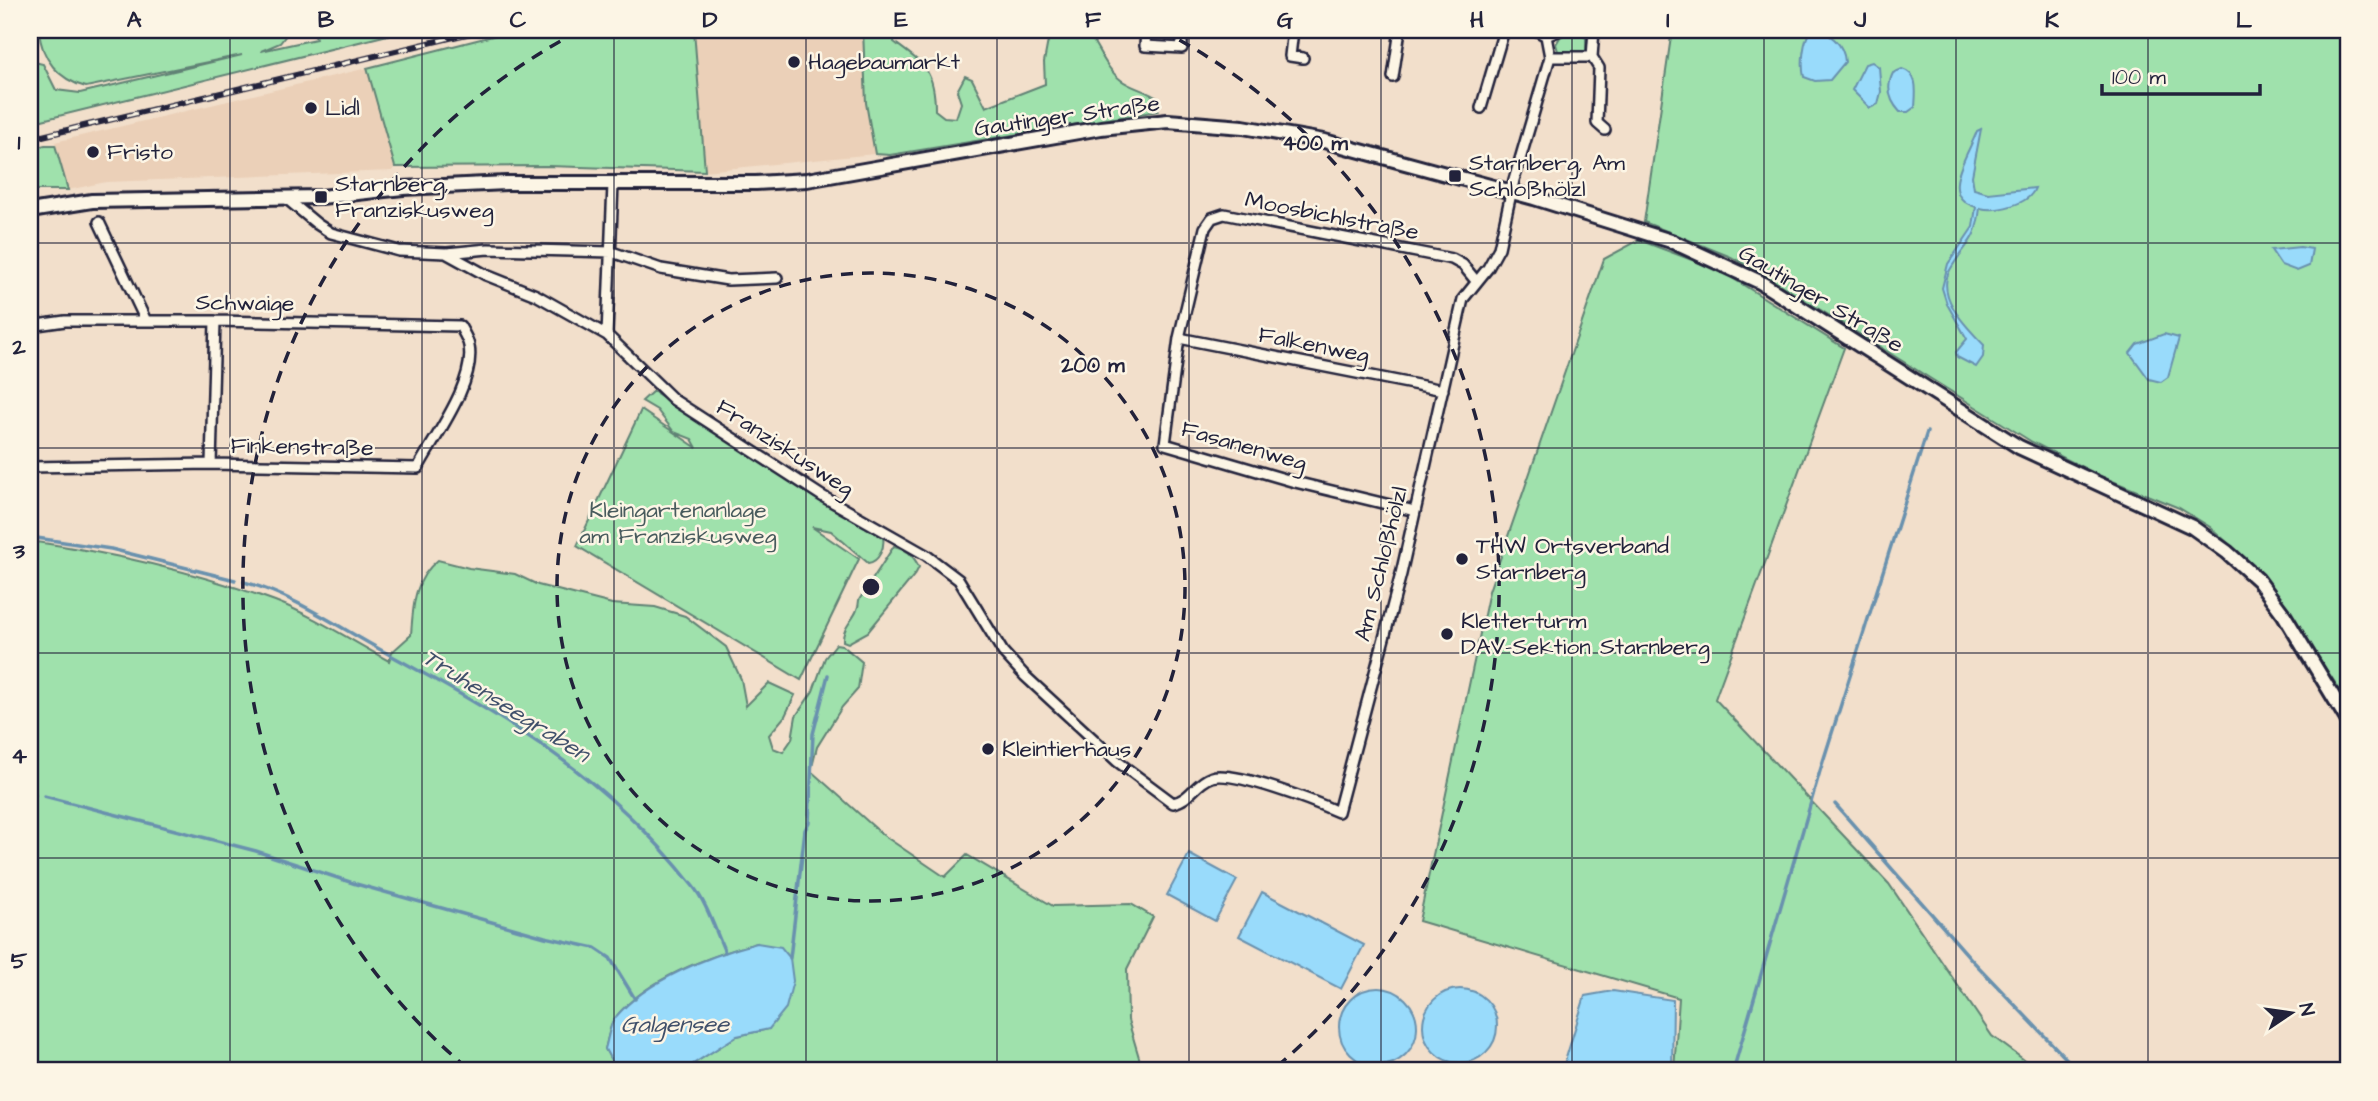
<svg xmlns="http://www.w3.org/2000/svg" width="2378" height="1101" viewBox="0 0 2378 1101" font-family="'Architects Daughter',sans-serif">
<rect width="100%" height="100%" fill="#f2dfcb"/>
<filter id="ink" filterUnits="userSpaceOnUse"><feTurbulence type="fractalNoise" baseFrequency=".0143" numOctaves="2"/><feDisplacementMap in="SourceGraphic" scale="14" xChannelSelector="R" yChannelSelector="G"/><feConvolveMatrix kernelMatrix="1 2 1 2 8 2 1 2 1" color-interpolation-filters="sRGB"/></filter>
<g filter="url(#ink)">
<path fill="#ebd0b8" d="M694,30H863L866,102L875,154L705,171Z
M367,68L395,167L392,171L106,182L68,190L55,142Z"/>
<path fill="#9fe1ac" stroke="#608274" stroke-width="2" d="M39,30H290L280,43L261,51L316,39L314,30H408L30,123V69L34,62L43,64L56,90L80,93L242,55L86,87C59,80 41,59 39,30Z
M516,30H694L705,171L548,166L395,167L367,68Z
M863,30H897L894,42C925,65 935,71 935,110L944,117L956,118L961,103L957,91L965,76L972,79L986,107L1045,84L1044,62L1050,30H1086C1098,46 1105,68 1121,80C1133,89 1147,90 1160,100L1158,111L890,155L875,154L866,103Z
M1672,30H2206L2208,37V30H2348V702L2262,573L2210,527L2179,508L2100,476L2032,442L1771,279L1731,257L1644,222Z
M1562,34L1582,35L1586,38V51L1567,55L1558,51L1556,44Z
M45,145H55L68,190H30V149Z
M1639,240L1721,271L1844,348L1715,699L1889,884L1992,1036L2039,1071H1674L1679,998L1419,921L1489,591L1604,259Z
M653,391L883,537C885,547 879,562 868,563L831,531L812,527L859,559L801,680L577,546L641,410L697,448L692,439L674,432L657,410L642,401Z
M30,541C113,553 196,572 275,601C314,616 352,641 389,661L392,652L411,635C413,605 414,579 438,560L469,568L515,574L538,585L612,604L655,607L685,616L726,647L741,679L746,706L769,683L795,695L785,716L769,735L773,748L783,752L792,739L796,716L813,691L825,658L836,644L842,645L862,662L858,689L842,707L817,747L811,771L883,835L945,877L967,855L1053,906L1131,904L1153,917L1127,969L1128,1020L1143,1071H682L737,1036L769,1029L757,943C709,956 647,978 615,1018C609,1026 608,1039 605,1049L617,1071H30Z
M894,546C907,549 913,555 919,567L916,573L868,632L848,643L843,641C842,625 859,617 859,600Z"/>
<path fill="#99dbfb" stroke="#6991ae" stroke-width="2" d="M1811,30C1829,30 1844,44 1845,62L1830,80L1815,81L1804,77C1801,64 1803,40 1811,30Z
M1872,62L1879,67L1881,92L1878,104L1870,108L1852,90L1865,64Z
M1902,69C1919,74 1916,91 1915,107L1908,112H1900C1889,100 1886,87 1893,73Z
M1981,129L1972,176L1974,189L1988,193L2035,188C2029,205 1996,212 1980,208C1976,244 1966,242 1950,270C1935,297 1967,327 1984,345L1983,357L1976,367L1957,357L1956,352L1967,339L1947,304L1942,288L1948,264L1973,227L1976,207C1937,196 1968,156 1977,131Z
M2300,247L2312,249L2309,266L2297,271L2281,265L2271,250Z
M2164,334L2179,338L2168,377L2161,382L2149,379L2130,353L2137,344Z
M1189,854L1237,880L1215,921L1167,895Z
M1262,892L1364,945L1341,989L1239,936Z
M757,943L781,947L790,958L793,981L786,1008L769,1029L737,1036L682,1071H617L605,1049C608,1040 609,1026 615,1018C645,980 712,955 757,943Z
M1339 1027a39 39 0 1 1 78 0a39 39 0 1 1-78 0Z
M1423 1026a37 37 0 1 1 74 0a37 37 0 1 1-74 0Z
M1613,991L1673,1000L1672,1071H1562L1585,996Z"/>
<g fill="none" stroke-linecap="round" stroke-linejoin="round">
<path stroke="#6991ae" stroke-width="3.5" d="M30,537L111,549L235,580
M244,582C293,595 337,626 381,650C504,717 604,773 692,885C707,903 715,930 725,952
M30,793L35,795
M44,796L256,851L356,884L545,937L595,948L610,958L635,999
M1835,804L1972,960L2078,1071
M790,958L805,830L809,822L813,734L828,675
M1733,1071L1820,771L1927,432"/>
<g stroke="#22223b" stroke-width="14">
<path id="street" d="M1146,30L1145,46L1182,48V30
M1293,30L1290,56L1303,58
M1546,36L1560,30
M1550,57H1592L1594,30
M1592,57L1599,68L1597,123L1605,130
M1393,77L1400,30
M1481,108L1504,30
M287,199L317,224L331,233L399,251L446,253L486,275L536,295L607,335L674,400L822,496L926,555L959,580L1003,652L1025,676L1118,762L1173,803C1190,800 1195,783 1212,777C1233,770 1316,802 1338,812L1401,574L1463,299L1488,268L1499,248L1514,180L1550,57L1546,36L1536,30
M99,222L146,321
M447,253L488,249L612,252L661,269L728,280L777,278
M30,326L65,321H215L460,326C463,332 468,339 469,346C476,382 435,436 418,468L211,464L30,467
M607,335L613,184
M1179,338L1443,390
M211,464L215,321
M1415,511L1295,482L1165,444L1179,338L1205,228L1212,218L1224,214L1452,259L1463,265L1476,281"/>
</g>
<g stroke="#22223b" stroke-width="18">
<path id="secondary" d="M30,211L92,201L321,197L403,188L506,183H756L807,180L1101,128L1168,121L1243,127L1324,141L1534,198L1671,241L1760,282L2019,447L2192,527L2227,552L2258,580L2284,615L2348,721"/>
</g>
<use href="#street" stroke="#fcf5e5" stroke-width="9"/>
<use href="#secondary" stroke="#fcf5e5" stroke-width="12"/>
<g stroke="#22223b" stroke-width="6">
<path id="rail" d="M30,139L483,30"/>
</g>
<use href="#rail" stroke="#fcf5e5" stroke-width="3.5" stroke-dasharray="10" stroke-linecap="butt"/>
</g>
</g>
<path fill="none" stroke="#22223b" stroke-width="2" stroke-opacity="0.55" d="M230,30V1071M422,30V1071M614,30V1071M806,30V1071M997,30V1071M1189,30V1071M1381,30V1071M1572,30V1071M1764,30V1071M1956,30V1071M2148,30V1071M30,243H2348M30,448H2348M30,653H2348M30,858H2348"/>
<g fill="none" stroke="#22223b" stroke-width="3.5" stroke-dasharray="12 9">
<circle cx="871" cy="587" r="314"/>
<path d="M467 1068A628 628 0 0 1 581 30M1161 30A628 628 0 0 1 1275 1068"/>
</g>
<g fill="#22223b" stroke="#fcf5e5" stroke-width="2.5">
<circle cx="794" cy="62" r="7"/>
<circle cx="311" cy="108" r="7"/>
<circle cx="93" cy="152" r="7"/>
<rect x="1448" y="169" width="14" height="14" rx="3.5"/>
<rect x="314" y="190" width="14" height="14" rx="3.5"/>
<circle cx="1462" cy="559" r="7"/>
<circle cx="1447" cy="634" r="7"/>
<circle cx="988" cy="749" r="7"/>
</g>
<g text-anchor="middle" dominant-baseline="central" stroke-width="5" stroke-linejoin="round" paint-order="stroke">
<g font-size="23" fill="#22223b" stroke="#fcf5e5" text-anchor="start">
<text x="808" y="62">Hagebaumarkt</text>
<text x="325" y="108">Lidl</text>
<text x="107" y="152">Fristo</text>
<text x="1469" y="163">Starnberg, Am<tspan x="1469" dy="26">Schloßhölzl</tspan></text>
<text x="335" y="184">Starnberg,<tspan x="335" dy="26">Franziskusweg</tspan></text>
<text x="1476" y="546">THW Ortsverband<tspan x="1476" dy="26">Starnberg</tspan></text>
<text x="1461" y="621">Kletterturm<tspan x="1461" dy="26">DAV-Sektion Starnberg</tspan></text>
<text x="1002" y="749">Kleintierhaus</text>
</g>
<g font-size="23" fill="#22223b" stroke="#fcf5e5">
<text transform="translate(1067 116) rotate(-8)">Gautinger Straße</text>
<text transform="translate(1332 216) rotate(11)">Moosbichlstraße</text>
<text transform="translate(1821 299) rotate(31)">Gautinger Straße</text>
<text transform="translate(245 303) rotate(1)">Schwaige</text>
<text transform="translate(1314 345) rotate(11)">Falkenweg</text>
<text transform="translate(1244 446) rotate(16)">Fasanenweg</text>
<text transform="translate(302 447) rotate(1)">Finkenstraße</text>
<text transform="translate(785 448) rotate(33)">Franziskusweg</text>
<text transform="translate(1381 564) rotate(-76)">Am Schloßhölzl</text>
</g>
<g font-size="23" fill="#485b5d" stroke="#fcf5e5">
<text x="678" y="510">Kleingartenanlage<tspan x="678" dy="26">am Franziskusweg</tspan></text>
</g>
<g font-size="24" font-style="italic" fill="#40506b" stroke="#fcf5e5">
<text transform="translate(506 706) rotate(32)">Truhenseegraben</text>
<text x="675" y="1025">Galgensee</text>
</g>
</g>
<circle cx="871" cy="587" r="10" fill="#22223b" stroke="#fcf5e5" stroke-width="3.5"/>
<g font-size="21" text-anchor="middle" font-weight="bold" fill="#22223b" stroke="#fcf5e5" stroke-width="5" stroke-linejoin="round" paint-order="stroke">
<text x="1315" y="150">400 m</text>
<text x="1093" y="372">200 m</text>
</g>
<rect width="2378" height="1101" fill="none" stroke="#fcf5e5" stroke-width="77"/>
<g transform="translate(2291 1013) rotate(77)" stroke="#fcf5e5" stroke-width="5" paint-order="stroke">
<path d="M0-5L12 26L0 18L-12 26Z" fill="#22223b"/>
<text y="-10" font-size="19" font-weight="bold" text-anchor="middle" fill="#22223b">N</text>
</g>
<path d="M2102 84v10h158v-10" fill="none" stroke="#22223b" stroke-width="3.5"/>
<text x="2112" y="84" font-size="21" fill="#22223b" stroke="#fcf5e5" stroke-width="5" paint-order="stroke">100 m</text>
<rect x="38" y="38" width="2302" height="1024" fill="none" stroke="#22223b" stroke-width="2.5"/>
<g font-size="23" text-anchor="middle" font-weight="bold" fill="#22223b">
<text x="134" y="27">A</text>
<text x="326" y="27">B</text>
<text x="518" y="27">C</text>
<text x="710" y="27">D</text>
<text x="901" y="27">E</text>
<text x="1093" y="27">F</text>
<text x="1285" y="27">G</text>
<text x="1477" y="27">H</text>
<text x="1668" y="27">I</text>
<text x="1860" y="27">J</text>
<text x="2052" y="27">K</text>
<text x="2244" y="27">L</text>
<text x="19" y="149">1</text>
<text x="19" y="354">2</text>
<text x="19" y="558">3</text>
<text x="19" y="763">4</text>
<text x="19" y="968">5</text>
</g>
</svg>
